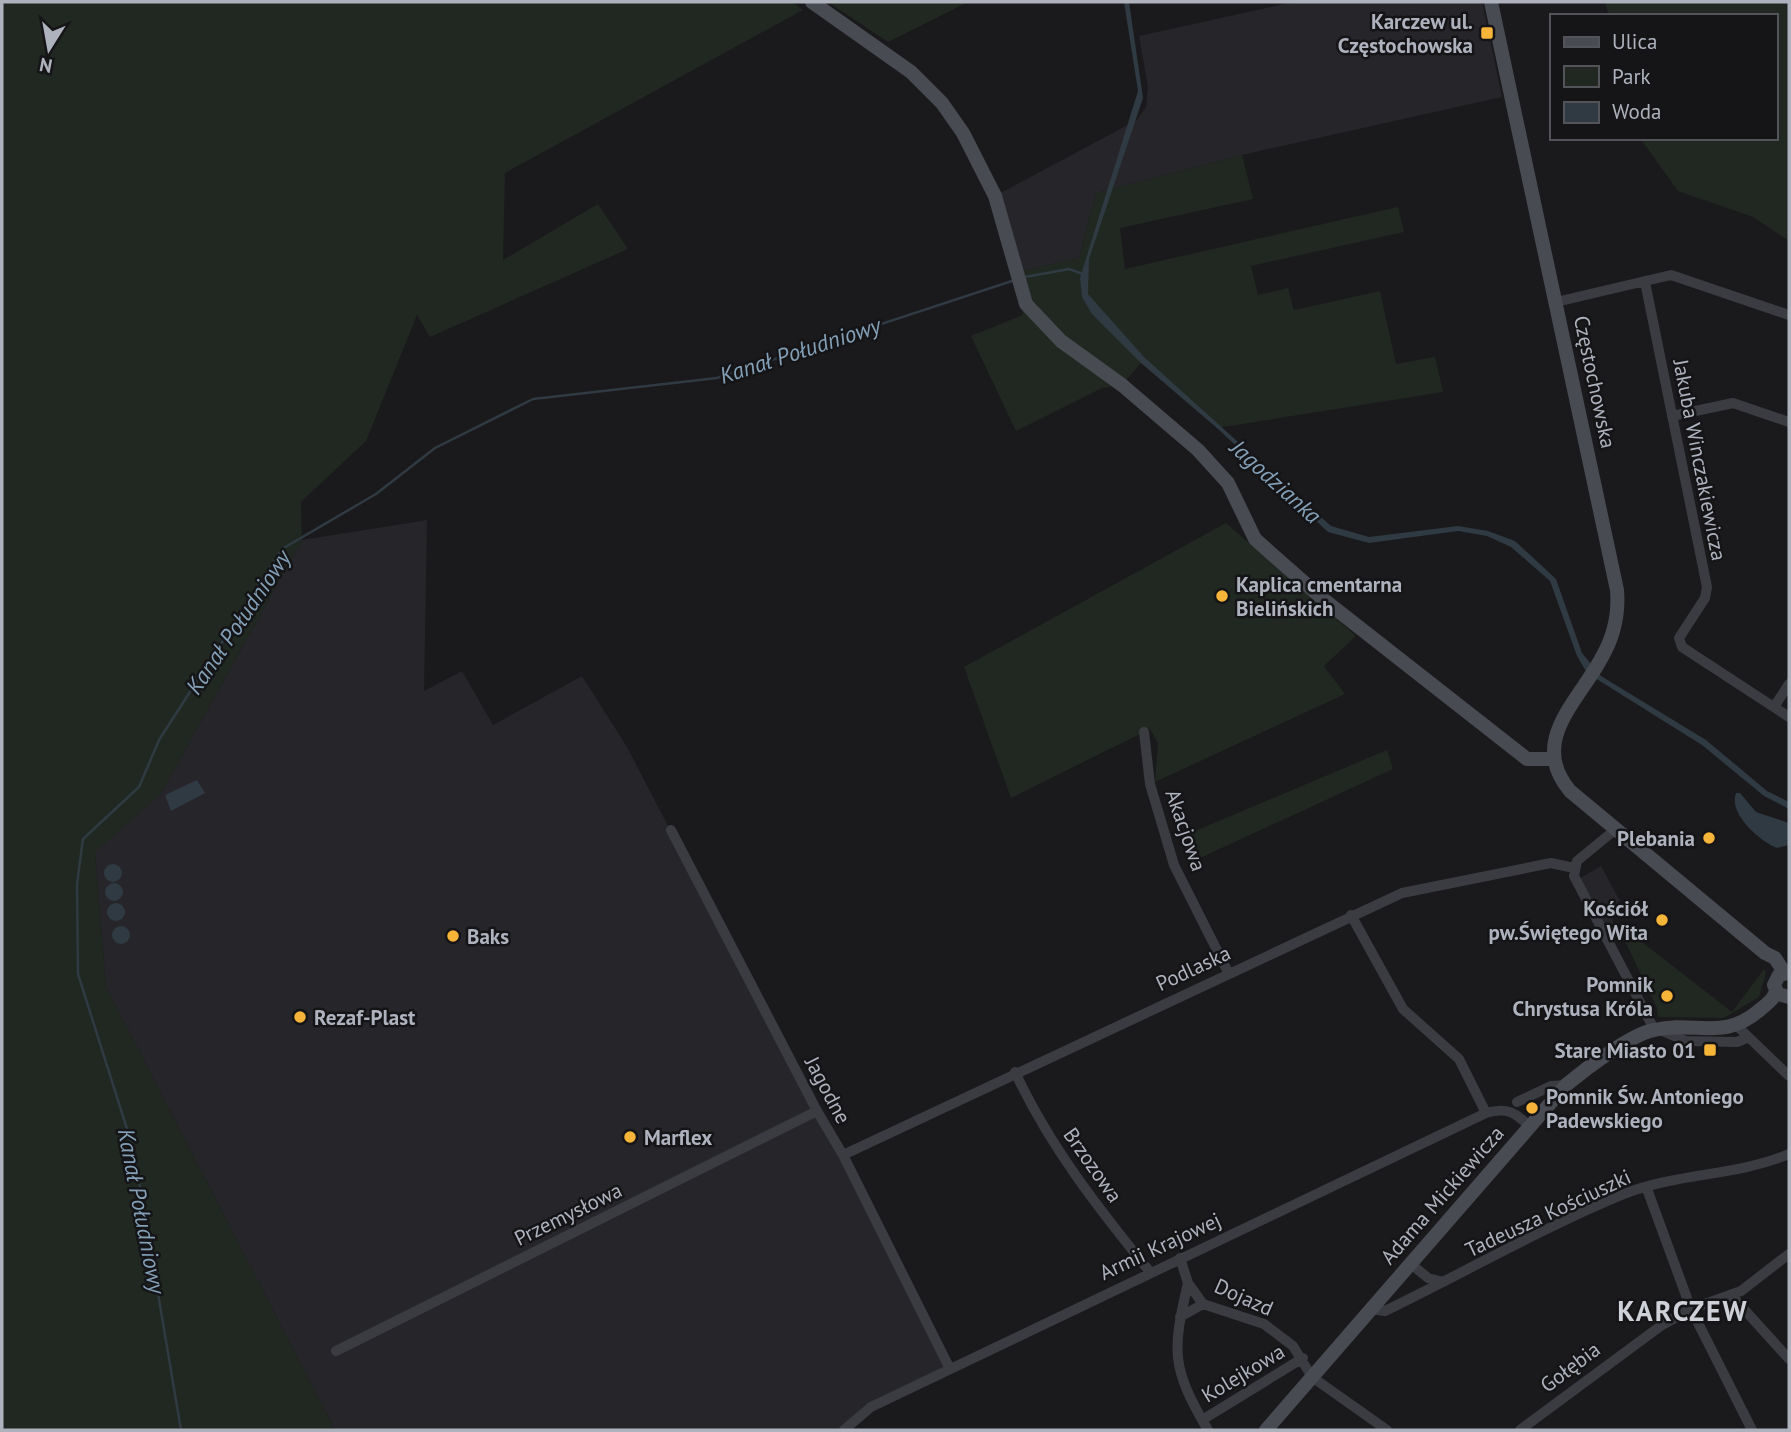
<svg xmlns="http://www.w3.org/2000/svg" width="1791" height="1432" viewBox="0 0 1791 1432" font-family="'PT Sans',sans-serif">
<rect width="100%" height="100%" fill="#1a1a1d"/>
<path fill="#26262a" d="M1294,2H1482L1502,97L1242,155L1096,193L1079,258L1018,272L995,196L1137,120L1146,107L1148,87L1139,36Z
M427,520L424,691L462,671L493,725L582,676L627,747L950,1369L871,1407L844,1430H335L106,987L95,851L160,795L302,540Z
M1601,866L1620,901L1610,910L1614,925L1600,930L1575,881Z"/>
<path fill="#202821" d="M2,2H792L803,10L505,173L503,260L598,204L628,249L430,337L417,315L366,441L301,502L302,540L160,795L95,852L106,987L335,1430H2Z
M828,2H968L888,42Z
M1605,2H1789V241L1753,217L1678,191L1640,138H1775V16H1609Z
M1242,155L1253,199L1120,228L1125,269L1398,207L1404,232L1251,266L1258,295L1288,288L1294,310L1380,291L1396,364L1435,357L1443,392L1217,428L1141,363L1122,385L1102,388L1016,431L971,336L1023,315L1018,272L1079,258L1096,193Z
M1226,523L1356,636L1324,666L1345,694L1155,782L1158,743L1150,729L1011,798L964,667Z
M1387,750L1393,769L1200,858L1188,834Z
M1616,922L1732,1012L1764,969L1766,973L1759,997L1724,1018L1658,1017L1657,1008Z"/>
<path fill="#2f3a42" d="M1124,2H1129L1143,98L1089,259L1088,294L1144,357L1331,526L1369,537L1458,526L1488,531L1515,541L1556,579L1582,653L1601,676L1706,740L1767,791L1789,802V809L1764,796L1702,745L1587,673L1577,656L1550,581L1511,547L1487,536L1458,531L1369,543L1328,532L1217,428L1141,363L1092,314L1082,297L1080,278L1138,91Z
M197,780L205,793L171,811L165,795Z
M1736,793H1740L1756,812L1789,823V845L1777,848C1760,841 1728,814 1736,793Z
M104 873a9 9 0 1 1 18 0a9 9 0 1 1-18 0Z
M105 892a9 9 0 1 1 18 0a9 9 0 1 1-18 0Z
M107 912a9 9 0 1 1 18 0a9 9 0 1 1-18 0Z
M112 935a9 9 0 1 1 18 0a9 9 0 1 1-18 0Z"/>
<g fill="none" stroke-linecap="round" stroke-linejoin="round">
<path stroke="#2f3a42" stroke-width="2.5" d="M1025,277L1069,269L1083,274
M181,1430L134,1151L78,974L77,884L83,839L139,787L159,740L282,549L376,494L435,448L533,399L717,378L1012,281"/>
<path stroke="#3b3c42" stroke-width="10" d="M1645,282L1707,587L1705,598L1679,638L1682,647L1789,717
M1556,302L1671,275L1789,315
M1672,416L1733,403L1789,422
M1774,707L1789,684
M1144,732L1150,784L1174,865L1228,972
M1616,829L1577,861L1574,876L1654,1029
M671,830L817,1111L843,1155L950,1369
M1351,915L1403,1009L1459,1059L1486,1113
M1737,1026L1789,1076
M1660,1030L1686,1041L1737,1042L1747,1038
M1015,1072C1050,1147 1099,1209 1150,1272
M1517,1102L1551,1086L1566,1085
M843,1155L1402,893L1551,863L1574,868
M1647,1189L1691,1309L1752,1430
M1180,1258L1188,1283L1203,1304L1264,1324L1293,1346L1312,1377L1387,1430
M1410,1263L1428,1278L1443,1282
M1188,1283C1172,1352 1171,1367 1208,1430
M1732,1296L1789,1359
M1370,1309L1385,1311C1463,1273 1544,1227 1624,1194C1677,1173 1737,1176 1789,1154
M1180,1317L1203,1304
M336,1351L817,1111
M1202,1420L1303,1358
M844,1430L871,1407L1486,1113C1507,1107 1515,1112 1530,1127
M1520,1430L1662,1325L1691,1309L1741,1291L1789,1254"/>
<path stroke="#494b52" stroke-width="14" d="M812,2L911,72L942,103L963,133L995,196L1026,304L1061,341L1122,385L1198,450L1228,483L1255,539L1274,556L1323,599L1527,759H1553
M1491,2L1617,590C1619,614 1614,636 1602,657C1579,701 1528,741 1570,791L1765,953L1775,958L1784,972
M1789,973L1779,975L1774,985L1778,994L1789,997
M1266,1430L1566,1085C1584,1070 1631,1034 1654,1030C1697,1020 1723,1043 1762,1008C1769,1002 1773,1000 1776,991"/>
</g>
<g fill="#f6b439" stroke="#151518" stroke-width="2.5">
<rect x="1480" y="26" width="14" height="14" rx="3.5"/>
<circle cx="1222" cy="596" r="7"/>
<circle cx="1709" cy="838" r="7"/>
<circle cx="1662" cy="920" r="7"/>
<circle cx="453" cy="936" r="7"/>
<circle cx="1667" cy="996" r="7"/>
<circle cx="300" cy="1017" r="7"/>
<rect x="1703" y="1043" width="14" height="14" rx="3.5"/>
<circle cx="1532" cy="1108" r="7"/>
<circle cx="630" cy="1137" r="7"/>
</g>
<g text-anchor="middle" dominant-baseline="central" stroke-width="5" stroke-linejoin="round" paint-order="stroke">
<g font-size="21" font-weight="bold" fill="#adb2bc" stroke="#151518" text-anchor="end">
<text x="1473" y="21">Karczew ul.<tspan x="1473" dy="24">Częstochowska</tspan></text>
<text x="1236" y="584" text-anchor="start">Kaplica cmentarna<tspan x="1236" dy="24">Bielińskich</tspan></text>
<text x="1695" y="838">Plebania</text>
<text x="1648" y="908">Kościół<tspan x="1648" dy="24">pw.Świętego Wita</tspan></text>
<text x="467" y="936" text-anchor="start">Baks</text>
<text x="1653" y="984">Pomnik<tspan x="1653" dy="24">Chrystusa Króla</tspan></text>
<text x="314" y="1017" text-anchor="start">Rezaf-Plast</text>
<text x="1696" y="1050">Stare Miasto 01</text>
<text x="1546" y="1096" text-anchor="start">Pomnik Św. Antoniego<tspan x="1546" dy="24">Padewskiego</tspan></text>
<text x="644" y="1137" text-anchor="start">Marflex</text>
</g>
<g font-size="21" fill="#adb2bc" stroke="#151518">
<text transform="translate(1595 382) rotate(78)">Częstochowska</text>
<text transform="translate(1700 460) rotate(79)">Jakuba Winczakiewicza</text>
<text transform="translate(1186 830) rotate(71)">Akacjowa</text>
<text transform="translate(1193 968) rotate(-25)">Podlaska</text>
<text transform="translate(828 1090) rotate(62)">Jagodne</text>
<text transform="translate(1093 1165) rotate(55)">Brzozowa</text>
<text transform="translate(1442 1195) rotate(-49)">Adama Mickiewicza</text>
<text transform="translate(1548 1213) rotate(-25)">Tadeusza Kościuszki</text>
<text transform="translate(568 1214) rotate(-26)">Przemysłowa</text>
<text transform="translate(1160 1246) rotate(-25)">Armii Krajowej</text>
<text transform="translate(1244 1297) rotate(24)">Dojazd</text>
<text transform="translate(1570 1367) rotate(-37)">Gołębia</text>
<text transform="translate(1243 1373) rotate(-31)">Kolejkowa</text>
</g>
<g font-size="23" font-style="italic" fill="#84a0b7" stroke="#151518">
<text transform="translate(800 350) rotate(-18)">Kanał Południowy</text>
<text transform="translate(1276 481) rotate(42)">Jagodzianka</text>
<text transform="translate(238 622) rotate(-56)">Kanał Południowy</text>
<text transform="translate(142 1211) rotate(79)">Kanał Południowy</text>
</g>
<g font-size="28" font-weight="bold" letter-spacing="2" fill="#ced1d8" stroke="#151518">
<text x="1683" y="1310">KARCZEW</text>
</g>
</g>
<rect width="1791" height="1432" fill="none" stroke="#adb2bc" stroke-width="7"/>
<rect x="1550" y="14" width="228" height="126" fill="#151518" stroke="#52545a" stroke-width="2"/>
<rect x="1564" y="37" width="35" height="10" fill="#494b52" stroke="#52545a" stroke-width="2"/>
<text x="1612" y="49" font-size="21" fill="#adb2bc">Ulica</text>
<rect x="1564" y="66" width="35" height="21" fill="#202821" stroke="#52545a" stroke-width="2"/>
<text x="1612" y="84" font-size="21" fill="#adb2bc">Park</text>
<rect x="1564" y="102" width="35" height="21" fill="#2f3a42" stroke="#52545a" stroke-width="2"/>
<text x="1612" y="119" font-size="21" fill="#adb2bc">Woda</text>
<g transform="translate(49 49) rotate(191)" stroke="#151518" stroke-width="5" paint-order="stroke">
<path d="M0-5L12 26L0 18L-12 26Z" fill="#adb2bc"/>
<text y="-10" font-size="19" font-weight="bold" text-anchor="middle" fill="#adb2bc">N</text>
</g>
</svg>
